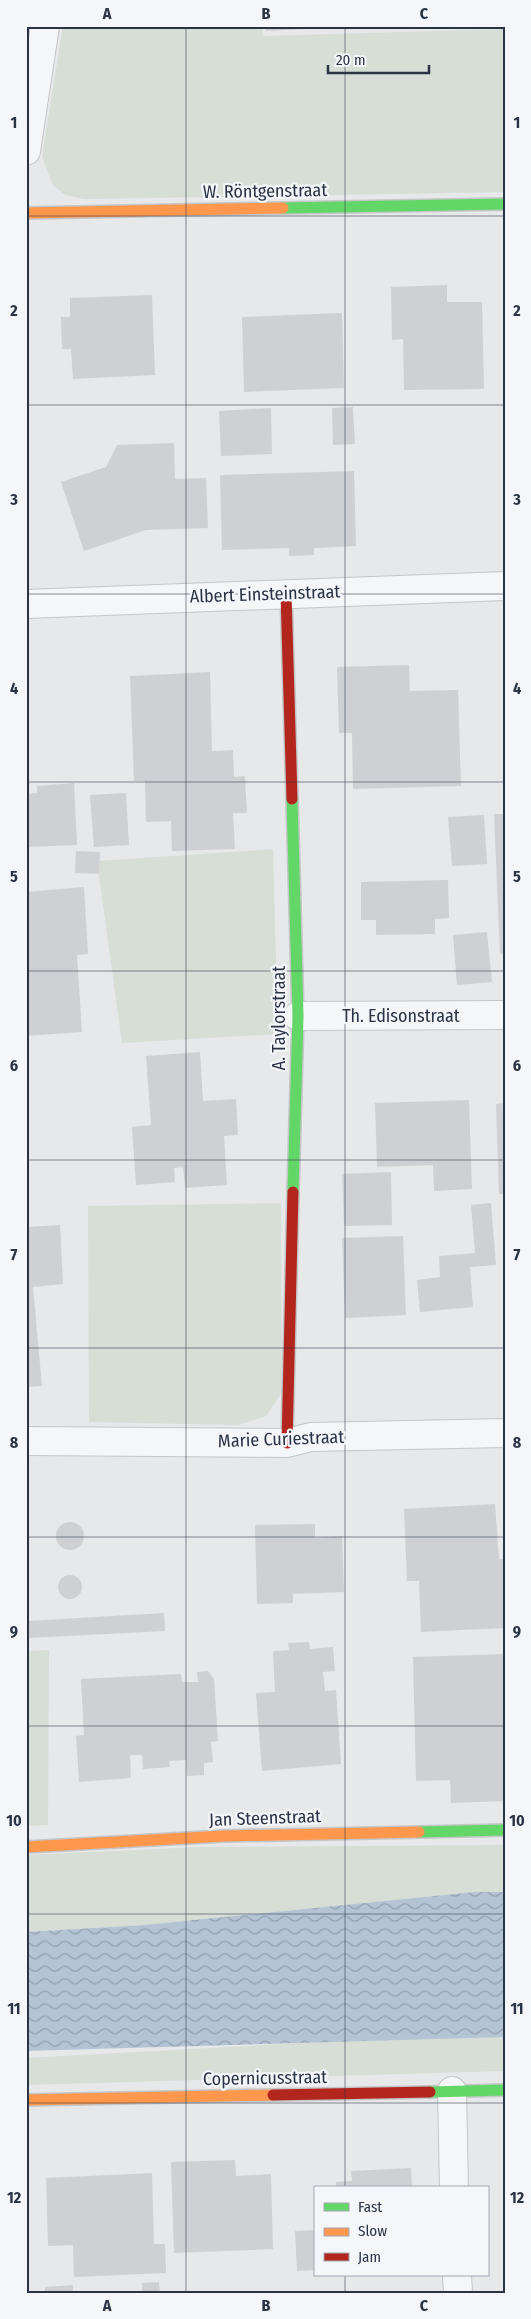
<svg xmlns="http://www.w3.org/2000/svg" width="531" height="2319" viewBox="0 0 531 2319" font-family="'Fira Sans Condensed',sans-serif">
<defs>
<pattern id="water-waves" width="16" height="10" patternUnits="userSpaceOnUse" patternTransform="scale(1.25)"><rect width="16" height="10" fill="#b4c4d5"/><path d="M0 5q4-4 8 0t8 0" fill="none" stroke="#93a0af"/></pattern>
</defs>
<rect width="100%" height="100%" fill="#e6e8ea"/>
<path fill="#d6ded6" d="M63,26H262L263,36L505,29V192L84,199L65,195L52,184L42,156Z
M273,849L278,1034L122,1043L97,861Z
M281,1203L282,1392L266,1416L238,1425L89,1422L88,1206Z
M49,1650L48,1825L26,1826V1651Z
M505,1845V1892H474L144,1925L26,1932V1855L199,1847Z
M505,2037V2071L26,2085V2058L392,2038Z"/>
<path fill="url(#water-waves)" d="M474,1892H505V2037L26,2051V1932L144,1925Z"/>
<path fill="#ced0d3" d="M265,26H307V29L266,31Z
M447,285V302H482L484,389L404,390L403,339L392,340L391,287Z
M152,295L155,375L73,379L71,349H62L61,317H70V298Z
M342,313L344,388L244,392L242,317Z
M353,407L355,444L333,445L332,408Z
M271,408L272,454L221,456L219,411Z
M174,443L175,479L206,478L208,528L146,530L84,551L61,482L106,467L117,445Z
M354,471L356,546L314,548V555L289,556V548L222,550L220,475Z
M409,665L410,691L458,690L461,786L353,789L352,733H339L337,667Z
M210,672L212,751L233,750L234,777L245,776L247,813H233L235,849L172,851L171,821L146,822L145,781H134L130,676Z
M74,783L77,845L26,847V794L37,793V786Z
M126,793L129,845L94,847L90,795Z
M494,814H505V954H500Z
M484,815L487,864L452,866L448,817Z
M76,851L100,852L99,874L75,873Z
M448,880L449,918L435,919V934L376,935V920H361V882Z
M84,887L88,954L77,955L82,1032L26,1036V892Z
M487,932L492,982L457,985L453,935Z
M200,1052L203,1101L236,1099L238,1135L224,1136L227,1185L185,1188L183,1167L174,1168L175,1182L136,1185L132,1127L151,1125L146,1056Z
M469,1100L472,1189L434,1191L433,1165L377,1167L375,1103Z
M505,1103V1194H499L496,1104Z
M391,1172L392,1225L344,1226L342,1174Z
M491,1203L496,1265L470,1267L473,1307L420,1312L417,1280L440,1277L439,1256L475,1253L471,1205Z
M60,1225L63,1284L33,1287L42,1386L26,1387V1227Z
M403,1236L406,1315L345,1318L342,1238Z
M495,1504L499,1559H505V1628L421,1632L419,1581H407L404,1509Z
M56 1536a14 14 0 1 1 28 0a14 14 0 1 1-28 0Z
M315,1524V1538L342,1536L344,1592L293,1594V1603L257,1604L255,1525Z
M58 1587a12 12 0 1 1 24 0a12 12 0 1 1-24 0Z
M164,1613L165,1631L26,1638L28,1621Z
M309,1642L310,1649L333,1647L335,1671L323,1672L325,1691L336,1690L341,1764L262,1771L256,1693L275,1692L273,1651L289,1650L288,1643Z
M505,1654V1801L451,1803L450,1780L416,1781L413,1657Z
M208,1671L214,1679L218,1741L211,1742L213,1762L204,1763V1775L187,1776L186,1760L169,1761L170,1767L143,1769L142,1755H130L131,1778L79,1782L76,1736L84,1735L81,1679L181,1674L182,1682H198L197,1672Z
M235,2160L236,2176L271,2174L273,2249L174,2253L171,2162Z
M411,2168L412,2188H336V2182L352,2181L351,2171Z
M152,2173L154,2244H165L166,2273L74,2277L73,2245L48,2246L46,2178Z
M315,2230V2270L297,2271L295,2231Z
M159,2282L160,2293H142V2283Z
M73,2285V2293H45V2287Z"/>
<g fill="none" stroke-linecap="round" stroke-linejoin="round">
<g stroke="#c4c6c8" stroke-width="30">
<path id="street" d="M26,151L45,26
M26,604L505,586
M298,1016L505,1015
M26,1441L287,1443L311,1437L505,1433
M452,2091L454,2188
M457,2275L458,2293"/>
</g>
<g stroke="#c4c6c8" stroke-width="14">
<path id="fast" d="M283,208L505,204
M292,799L298,1016L293,1192
M419,1832L505,1830
M430,2092L505,2090"/>
</g>
<g stroke="#c4c6c8" stroke-width="14">
<path id="slow" d="M26,213L283,208
M26,1847L224,1836L419,1832
M26,2100L273,2095"/>
</g>
<g stroke="#c4c6c8" stroke-width="14">
<path id="jam" d="M286,593L292,799
M287,1443L293,1192
M273,2095L430,2092"/>
</g>
<use href="#street" stroke="#f5f6f7" stroke-width="28"/>
<use href="#fast" stroke="#63d668" stroke-width="11"/>
<use href="#slow" stroke="#ff974d" stroke-width="11"/>
<use href="#jam" stroke="#b3261e" stroke-width="11"/>
</g>
<path fill="none" stroke="#2b3445" stroke-width="1" stroke-opacity="0.55" d="M186,26V2293M345,26V2188M26,216H505M26,405H505M26,594H505M26,782H505M26,971H505M26,1160H505M26,1348H505M26,1537H505M26,1726H505M26,1914H505M26,2103H505M345,2275V2293"/>
<g text-anchor="middle" dominant-baseline="central" stroke-width="4.5" stroke-linejoin="round" paint-order="stroke">
<g font-size="18" fill="#2b3445" stroke="#f4f6f9">
<text transform="translate(265 191) rotate(-1)">W. Röntgenstraat</text>
<text transform="translate(265 594) rotate(-2)">Albert Einsteinstraat</text>
<text x="401" y="1016">Th. Edisonstraat</text>
<text transform="translate(279 1018) rotate(-90)">A. Taylorstraat</text>
<text transform="translate(281 1439) rotate(-2)">Marie Curiestraat</text>
<text transform="translate(265 1818) rotate(-2)">Jan Steenstraat</text>
<text transform="translate(265 2078) rotate(-1)">Copernicusstraat</text>
</g>
</g>
<rect width="531" height="2319" fill="none" stroke="#f4f6f9" stroke-width="55"/>
<rect x="314" y="2186" width="175" height="90" fill="#f4f6f9" stroke="#a4a8b1"/>
<rect x="324" y="2203" width="25" height="8" fill="#63d668" stroke="#a4a8b1"/>
<text x="358" y="2212" font-size="15" fill="#2b3445">Fast</text>
<rect x="324" y="2228" width="25" height="8" fill="#ff974d" stroke="#a4a8b1"/>
<text x="358" y="2236" font-size="15" fill="#2b3445">Slow</text>
<rect x="324" y="2253" width="25" height="8" fill="#b3261e" stroke="#a4a8b1"/>
<text x="358" y="2262" font-size="15" fill="#2b3445">Jam</text>
<path d="M328 65v8h101v-8" fill="none" stroke="#2b3445" stroke-width="2.5"/>
<text x="336" y="65" font-size="15" fill="#2b3445" stroke="#f4f6f9" stroke-width="4" paint-order="stroke">20 m</text>
<rect x="28" y="28" width="476" height="2264" fill="none" stroke="#2b3445" stroke-width="2"/>
<g font-size="16" text-anchor="middle" font-weight="bold" fill="#2b3445">
<text x="107" y="19">A</text>
<text x="266" y="19">B</text>
<text x="424" y="19">C</text>
<text x="14" y="128">1</text>
<text x="517" y="128">1</text>
<text x="14" y="316">2</text>
<text x="517" y="316">2</text>
<text x="14" y="505">3</text>
<text x="517" y="505">3</text>
<text x="14" y="694">4</text>
<text x="517" y="694">4</text>
<text x="14" y="882">5</text>
<text x="517" y="882">5</text>
<text x="14" y="1071">6</text>
<text x="517" y="1071">6</text>
<text x="14" y="1260">7</text>
<text x="517" y="1260">7</text>
<text x="14" y="1448">8</text>
<text x="517" y="1448">8</text>
<text x="14" y="1637">9</text>
<text x="517" y="1637">9</text>
<text x="14" y="1826">10</text>
<text x="517" y="1826">10</text>
<text x="14" y="2014">11</text>
<text x="517" y="2014">11</text>
<text x="14" y="2203">12</text>
<text x="517" y="2203">12</text>
<text x="107" y="2311">A</text>
<text x="266" y="2311">B</text>
<text x="424" y="2311">C</text>
</g>
</svg>
